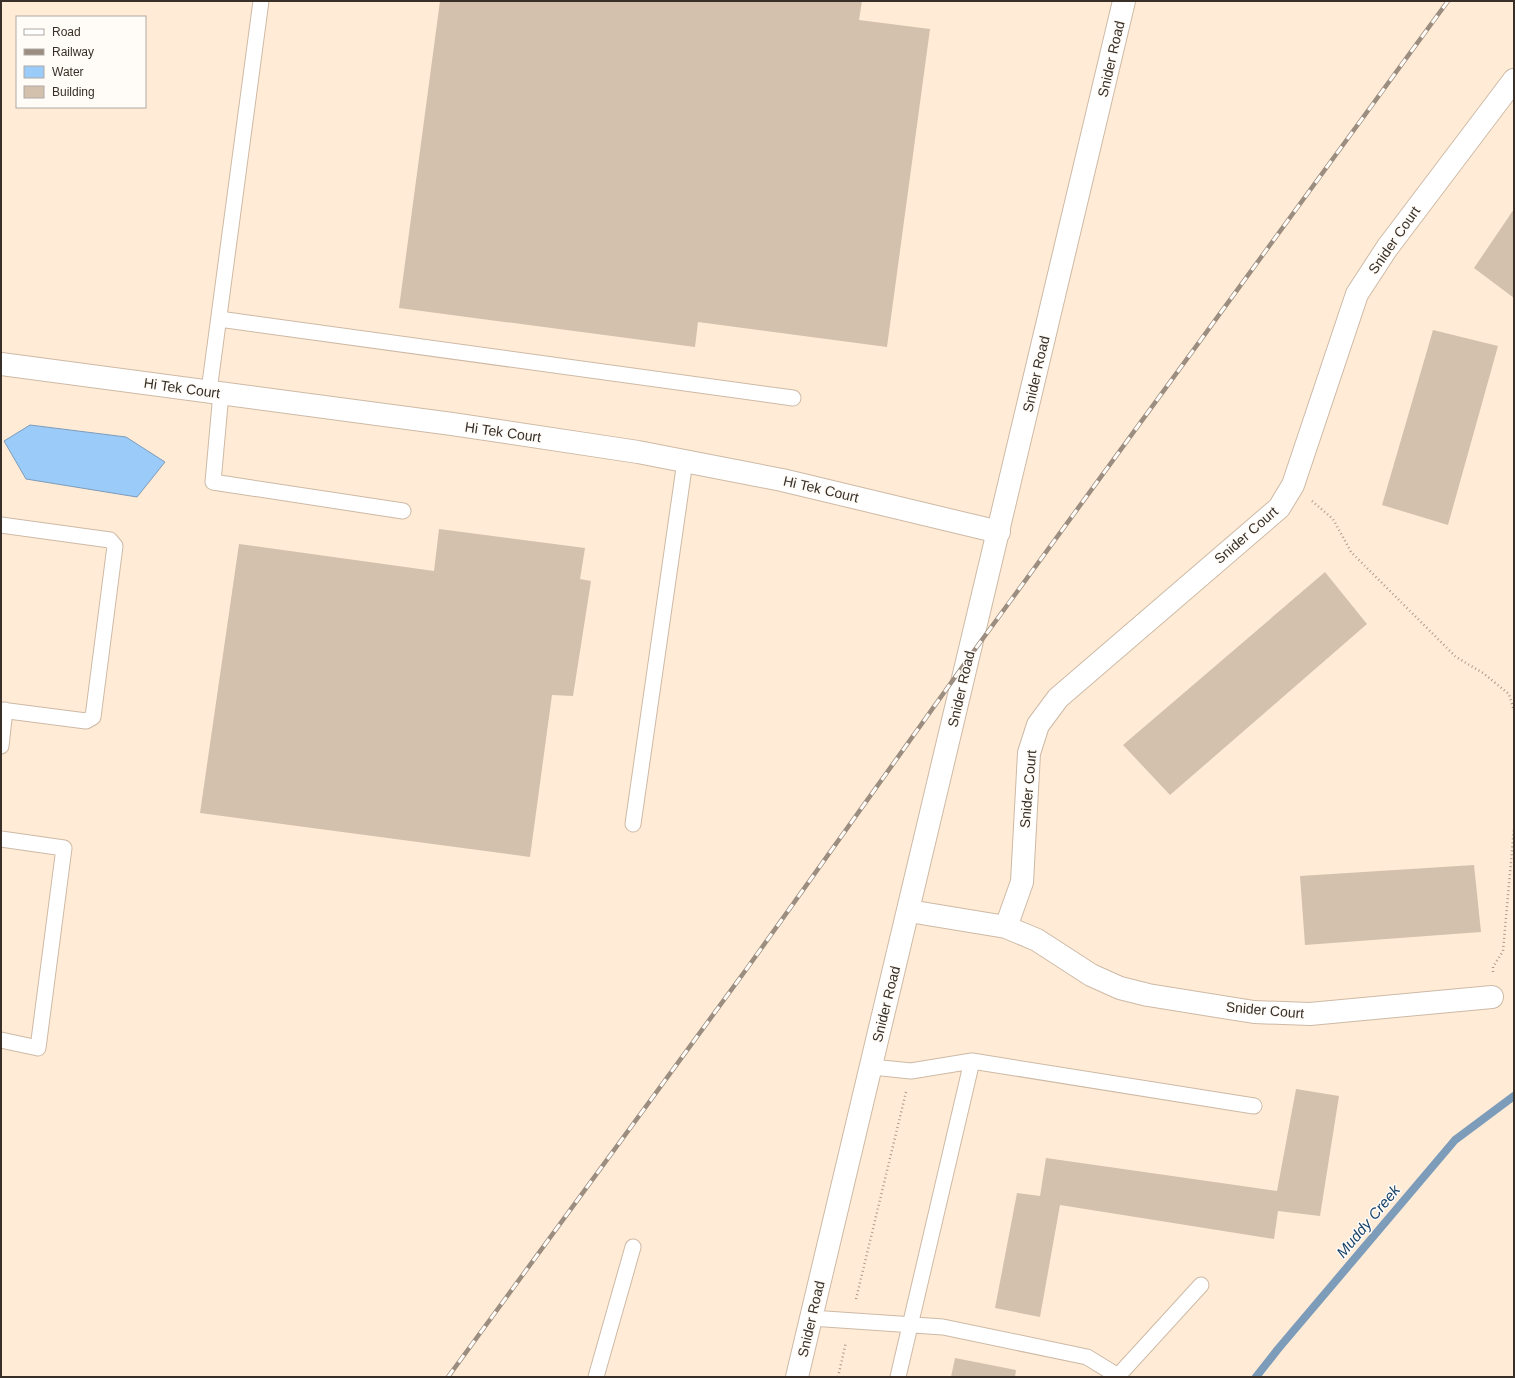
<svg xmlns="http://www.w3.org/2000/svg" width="1515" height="1378" viewBox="0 0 1515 1378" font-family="Arial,sans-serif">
<rect width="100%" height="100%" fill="#ffebd6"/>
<path fill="#9acbf9" stroke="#7d9cba" d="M30,425L126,437L165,462L137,497L26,479L4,441Z"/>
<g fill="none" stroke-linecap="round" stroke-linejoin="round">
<path stroke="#7d9cba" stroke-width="8" d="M1256,1377L1278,1349L1455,1140L1514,1096"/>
</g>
<path fill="#d4c1ad" d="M440,1H862L859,20L930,29L887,347L698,322L695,347L399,308Z
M1514,209V298L1474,268Z
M1433,330L1498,346L1448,525L1382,505Z
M439,529L585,548L580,579L591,581L573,696L552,695L530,857L200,813L239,544L434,571Z
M1325,572L1367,624L1170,795L1123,745Z
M1474,865L1481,932L1305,945L1300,876Z
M1296,1089L1339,1096L1320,1216L1278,1211L1274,1239L1060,1205L1040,1317L995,1308L1017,1193L1040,1196L1046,1158L1277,1191Z
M955,1358L1016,1370L1015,1377H951Z"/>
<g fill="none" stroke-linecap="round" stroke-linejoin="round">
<g stroke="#cdbaa6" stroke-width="17">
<path id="service" d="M219,319L793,398
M209,391L261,1
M221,393L213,482L403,511
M1,525L110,540L115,546L93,717L86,721L1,710
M1,746L5,710
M633,824L685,461
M1,839L64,848L38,1048L1,1040
M872,1067L911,1071L972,1061L1254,1106
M811,1318L943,1327L1087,1357L1118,1376
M596,1377L633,1247
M898,1377L972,1061
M1117,1377L1201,1285"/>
</g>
<g stroke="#cdbaa6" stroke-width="24">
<path id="minor" d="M1,364L452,424L638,452L782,480L999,532
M909,911L1006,927L1037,940L1091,975L1120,988L1148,995L1254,1012L1310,1014L1492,997
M1006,927L1022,882L1029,753L1038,725L1058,698L1279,508L1293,485L1357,294L1387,248L1514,80"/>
</g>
<g stroke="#cdbaa6" stroke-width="24">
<path id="tertiary" d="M797,1377L1124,1"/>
</g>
<path stroke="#ab9c8d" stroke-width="2.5" stroke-dasharray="1 3" stroke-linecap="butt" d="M1312,501L1333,519L1351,552L1456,657L1483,673L1509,694L1514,711
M1493,972V967L1503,951L1514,828
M856,1299L906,1092
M838,1377L846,1342"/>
<use href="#service" stroke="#fff" stroke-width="15"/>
<use href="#minor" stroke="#fff" stroke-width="22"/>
<use href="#tertiary" stroke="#fff" stroke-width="22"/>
<g stroke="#9b8d7f" stroke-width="4.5">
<path id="rail" d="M448,1377L748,967L968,659L1448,1"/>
</g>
<use href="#rail" stroke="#fffbf7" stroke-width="3" stroke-dasharray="9" stroke-linecap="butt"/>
</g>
<g text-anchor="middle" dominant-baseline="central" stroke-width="3" stroke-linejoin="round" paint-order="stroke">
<g font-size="14" fill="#383028" stroke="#fffbf7">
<text transform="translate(1111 59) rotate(-77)">Snider Road</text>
<text transform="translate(1394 240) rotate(-55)">Snider Court</text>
<text transform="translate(1036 374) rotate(-77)">Snider Road</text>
<text transform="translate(182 388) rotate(8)">Hi Tek Court</text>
<text transform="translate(503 432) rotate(8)">Hi Tek Court</text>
<text transform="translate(821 489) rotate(13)">Hi Tek Court</text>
<text transform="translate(1246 535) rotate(-41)">Snider Court</text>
<text transform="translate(961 689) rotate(-77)">Snider Road</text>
<text transform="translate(1028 789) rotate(-85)">Snider Court</text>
<text transform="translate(886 1004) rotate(-76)">Snider Road</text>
<text transform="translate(1265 1010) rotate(5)">Snider Court</text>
<text transform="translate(811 1319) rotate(-77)">Snider Road</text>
</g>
<g font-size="15" font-style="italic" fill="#174369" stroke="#fffbf7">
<text transform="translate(1368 1221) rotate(-50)">Muddy Creek</text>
</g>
</g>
<rect width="1515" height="1378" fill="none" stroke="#383028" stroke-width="4"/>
<rect x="16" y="16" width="130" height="92" fill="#fffbf7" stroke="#afaaa4"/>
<rect x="24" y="29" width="20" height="6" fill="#ffffff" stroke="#afaaa4"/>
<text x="52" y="36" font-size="12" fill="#383028">Road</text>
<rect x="24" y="49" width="20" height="6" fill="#9b8d7f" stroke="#afaaa4"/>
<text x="52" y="56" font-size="12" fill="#383028">Railway</text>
<rect x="24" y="66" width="20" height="12" fill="#9acbf9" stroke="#afaaa4"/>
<text x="52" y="76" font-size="12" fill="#383028">Water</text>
<rect x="24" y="86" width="20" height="12" fill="#d4c1ad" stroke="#afaaa4"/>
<text x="52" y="96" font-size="12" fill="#383028">Building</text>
</svg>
